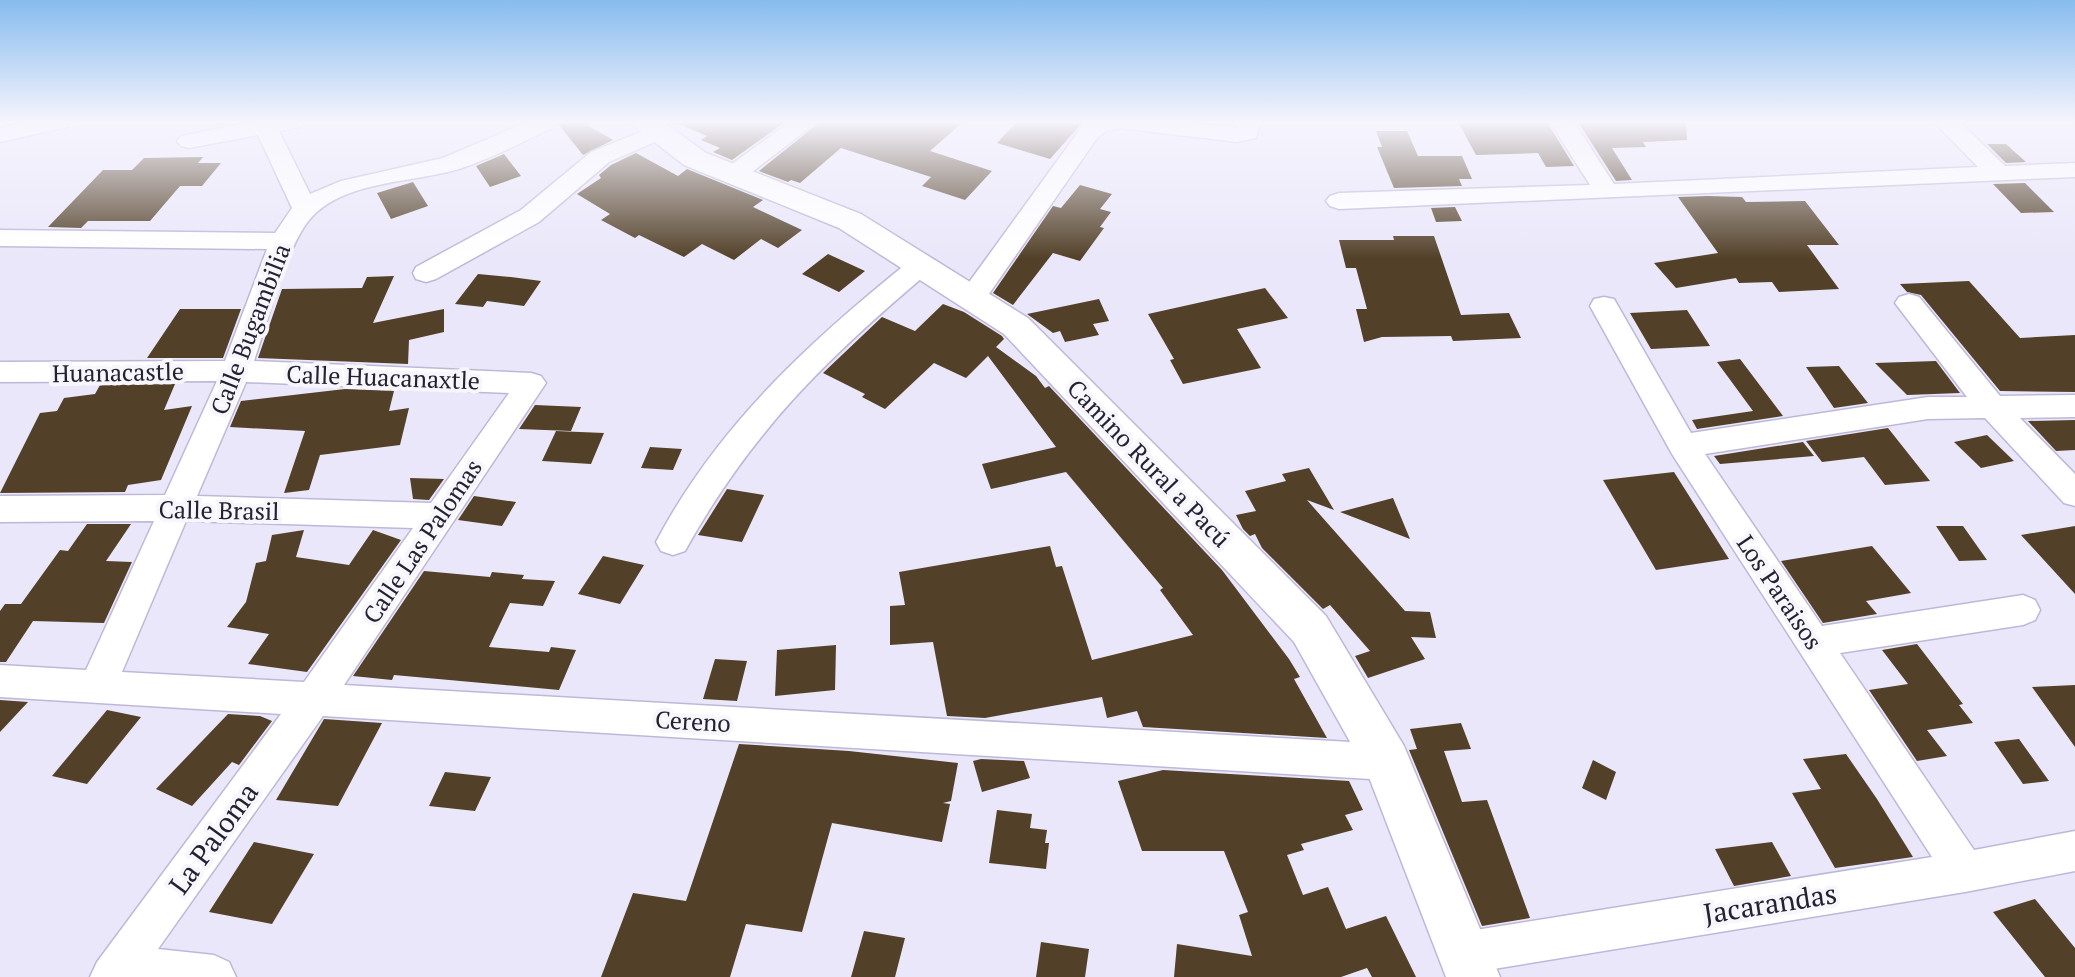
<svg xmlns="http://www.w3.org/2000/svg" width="2075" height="977" viewBox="0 0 2075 977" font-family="'PT Serif',serif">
<rect width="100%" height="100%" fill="#eae7fa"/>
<path fill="#524028" d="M561,122H582L613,140L583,155L559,125Z
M674,122H785L732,160L713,152L720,148L701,140L707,136Z
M820,122H963L930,151L992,171L965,200L922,186L931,177L841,148L800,183L791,180L788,182L759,171Z
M1017,122H1083L1050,159L997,143Z
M1458,122H1547L1574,166L1546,167L1538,153L1476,155Z
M1578,122H1686L1687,140L1643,142L1646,147L1612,148L1632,180L1616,181Z
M1376,131H1407L1418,156H1462L1472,179H1459L1462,186L1394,188L1377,147H1382Z
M1987,144H2006L2026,162L2006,163Z
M636,153L678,176L687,169L763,200L753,207L802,230L778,248L761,239L734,260L702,244L684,257L639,235L635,238L601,220L610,214L577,194L601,178L599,175L611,165Z
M504,154L521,176L490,187L476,166Z
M203,157L198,163H221L202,186H180L150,221H88L81,228L48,227L103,170H132L144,158Z
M413,182L428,206L391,219L377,193Z
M2025,183L2054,212L2021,213L1993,184Z
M1080,185L1112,194L1100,209L1111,212L1100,227L1104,228L1080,261L1053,253L1013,305L993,293L1053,206L1061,208Z
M1708,196L1742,197L1746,202L1805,201L1839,245H1807L1839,289L1779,292L1772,282L1739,283L1736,278L1676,288L1654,263L1718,253L1678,197Z
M1455,207L1462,221L1436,222L1431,208Z
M1393,236H1434L1461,315L1509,313L1521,338L1453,341L1451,336L1382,337L1364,342L1356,309H1367L1356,268H1346L1339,240H1394Z
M828,254L865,271L839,292L802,274Z
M478,274L511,277L541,281L524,306L487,301L483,307L455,304Z
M394,276L373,323L444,309V332L409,340L408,364L258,358L282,289L362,288L367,277Z
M1969,281L2020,338L2075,335V392L2000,391L1921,295L1907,292L1900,284Z
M1265,288L1288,318L1237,329L1261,368L1183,384L1170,360L1174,359L1148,314Z
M1099,299L1109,321L1093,324L1099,335L1065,342L1060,331L1053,333L1027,314Z
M943,304L964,312L1002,336L1004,339L996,347L1036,376L1045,388L1049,386L1222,570L1289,659L1300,677L1294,679L1327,738L1143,727L1137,711L1107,718L1102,697L985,718L947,716L933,642L890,645V606L905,605L899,572L1050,546L1056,567L1062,566L1092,660L1193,635L1160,590L1163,588L1066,472L991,489L982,464L1056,447L988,356L966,378L934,363L885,409L862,397L865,394L823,373L882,317L915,331Z
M180,309H241L223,358H147Z
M1687,310L1710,346L1651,349L1630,313Z
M1740,359L1783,416L1697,429L1692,420L1753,411L1717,362Z
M1936,361L1960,393L1907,395L1875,363Z
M1839,366L1868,403L1834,408L1806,367Z
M175,384L164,410L192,406L161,480L128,485L125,492L0,493L40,413L57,411L64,398L95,394L100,385Z
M345,389L394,391L389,411L409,408L400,445L320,455L309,490L284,493L305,431L230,427L241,401Z
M535,405L581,407L571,431L519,429Z
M2075,420V450L2056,451L2028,421Z
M1888,428L1930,481L1885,485L1864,457L1822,462L1806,441Z
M556,431L604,433L591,464L542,461Z
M1987,435L2014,461L1981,468L1954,442Z
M1803,442L1814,456L1720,464L1714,456Z
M650,447L682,449L673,470L641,468Z
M1309,468L1334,510L1307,500L1405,611L1430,612L1436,638L1411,637L1425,659L1368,678L1355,656L1370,651L1330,605L1323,609L1262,548L1255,534L1250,536L1243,529L1236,515L1256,511L1245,491L1286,481L1282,474Z
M1674,472L1729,559L1656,570L1603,480Z
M410,478L444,479L429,500L413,499Z
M727,489L764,495L742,542L698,535Z
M474,496L516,502L502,526L458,520Z
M1393,498L1410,539L1340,512Z
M87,524H131L106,561L132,562L104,623L33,621L6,662H0V611L5,604H21L60,550L68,551Z
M1936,526H1963L1987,560L1959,561Z
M2075,526V594L2021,535Z
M304,530L296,557L349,565L373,530L401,540L307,672L248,664L269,634L227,627L246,602L256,563L266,561L272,535Z
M1872,546L1911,593L1866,601L1877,614L1823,623L1781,561Z
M603,556L644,565L620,604L578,594Z
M424,571L490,577L492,572L524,575L522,579L555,581L543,606L510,603L489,647L549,652L551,647L576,650L559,690L394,675L392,680L353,676Z
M1917,644L1963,704L1959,705L1973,723L1927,730L1947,756L1917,761L1869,690L1908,684L1882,650Z
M836,645L835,690L775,696L777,650Z
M715,659L747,661L737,701L703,699Z
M2075,685V747L2032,687Z
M0,700L28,702L0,732Z
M107,710L141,717L87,784L52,776Z
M228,714L260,716L272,721L239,765L232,762L192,806L156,789Z
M324,719L382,723L338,806L276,800Z
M1461,723L1471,749L1444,751L1462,802L1487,800L1530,918L1482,926L1409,750L1417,749L1410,729Z
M2019,739L2049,781L2023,784L1994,742Z
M739,744L849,751L958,763L951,801L943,803L950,804L942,842L832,823L802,932L746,924L730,977H601L633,893L686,901Z
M1846,754L1877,799L1913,857L1835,868L1792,793L1821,789L1803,759Z
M981,759L1024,761L1030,778L982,792L973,761Z
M1593,760L1616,772L1606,800L1582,788Z
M1163,770L1349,781L1363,810L1345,815L1353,830L1301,844L1304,850L1287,855L1303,895L1328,887L1346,929L1386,916L1416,977H1372L1367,968L1341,977H1174L1177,944L1252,956L1239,915L1248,912L1224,851H1142L1118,781Z
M445,772L491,777L475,811L429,806Z
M997,810L1032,814L1030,828L1047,830L1045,843H1049L1046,869L989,863Z
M254,842L314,854L272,924L209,912Z
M1772,842L1791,876L1734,886L1715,849Z
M2035,899L2075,948V977H2045L1993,912Z
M864,931L905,938L895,977H851Z
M1041,942L1089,949L1085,977H1036Z"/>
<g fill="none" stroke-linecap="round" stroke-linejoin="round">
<g stroke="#beb8d8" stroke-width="3">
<path id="minor" d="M26,122H71L67,127L0,142V128Z
M253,122H304L300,127L279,131L310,194L341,181L443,158L527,122H558L554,127C523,142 492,158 459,169C413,183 344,180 310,219C287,245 266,326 254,361L531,373L541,376L546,383L344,685L1387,744L1401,750L1406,762L1401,774L1387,780L323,716L158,949L214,955L229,962L236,977H90L97,962L281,714L0,697V665L86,670L154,521L0,522V496L165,495L217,381L0,382V362L225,361L267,249L0,246V230L275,233L292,208L258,135L189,148L181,146L177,141L181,136ZM246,382L509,393L431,503L197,496ZM186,521L413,528L304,682L122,672Z
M790,122H817L743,179H725L722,174L725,169Z
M1088,122H1186L1237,128V122H1261L1256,138L1237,142L1120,128L1106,131L1097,138L982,304L972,307L962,304L958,298L962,292L1081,128Z
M1550,122H1574L1614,184L1978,167L1934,122H1960L2005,166L2075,163V177L1339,209L1330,206L1326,201L1330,196L1339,193L1590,185Z
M658,125L666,127L670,132L666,137L609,162L539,222L436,279L426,282L416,279L413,273L416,267L521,210L591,152Z
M920,257L929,260L933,266L929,272C826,359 751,432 685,551L673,555L661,551L656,542C717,426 810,341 911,260Z
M1909,294L1919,297L2000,396L2075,395V417L2020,418L2075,474V506L2064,503L1985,418L1928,419L1705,454L1822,626L2023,595L2035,600L2040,610L2035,620L2023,625L1840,653L1974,850L2075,831V871L1965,892L1463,974L1448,968L1442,953L1448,938L1463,932L1932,857L1672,454L1590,306L1594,299L1604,297L1614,299L1691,433L1928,397H1967L1895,303L1899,297Z"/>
</g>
<g stroke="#beb8d8" stroke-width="3">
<path id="tertiary" d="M629,122H663L706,153L861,214L1028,318L1326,616L1404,746L1500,977H1446L1367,772L1294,642L1004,334L839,228L684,165Z"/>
</g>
<use href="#minor" fill="#fff" fill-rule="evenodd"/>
<use href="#tertiary" fill="#fff" fill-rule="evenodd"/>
</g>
<linearGradient id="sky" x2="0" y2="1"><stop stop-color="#86bcee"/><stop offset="0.47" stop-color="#f6f4fd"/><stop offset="1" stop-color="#f6f4fd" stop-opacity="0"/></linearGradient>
<rect width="2075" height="259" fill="url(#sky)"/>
<g text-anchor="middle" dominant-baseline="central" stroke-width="8" stroke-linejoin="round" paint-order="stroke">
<g font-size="24" fill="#24222e" stroke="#f7f6fd">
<text transform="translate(250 329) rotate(-69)">Calle Bugambilia</text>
<text transform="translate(118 372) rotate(-1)">Huanacastle</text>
<text transform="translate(383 377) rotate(2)">Calle Huacanaxtle</text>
<text transform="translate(1149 463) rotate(46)">Camino Rural a Pacú</text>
<text transform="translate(219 510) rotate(1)">Calle Brasil</text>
<text transform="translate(422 541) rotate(-56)">Calle Las Palomas</text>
<text transform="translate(1780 592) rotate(56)">Los Paraisos</text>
<text transform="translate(693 721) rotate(3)">Cereno</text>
</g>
<g font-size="28" fill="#24222e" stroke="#f7f6fd">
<text transform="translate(213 838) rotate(-54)">La Paloma</text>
<text transform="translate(1770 903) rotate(-9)">Jacarandas</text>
</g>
</g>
</svg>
